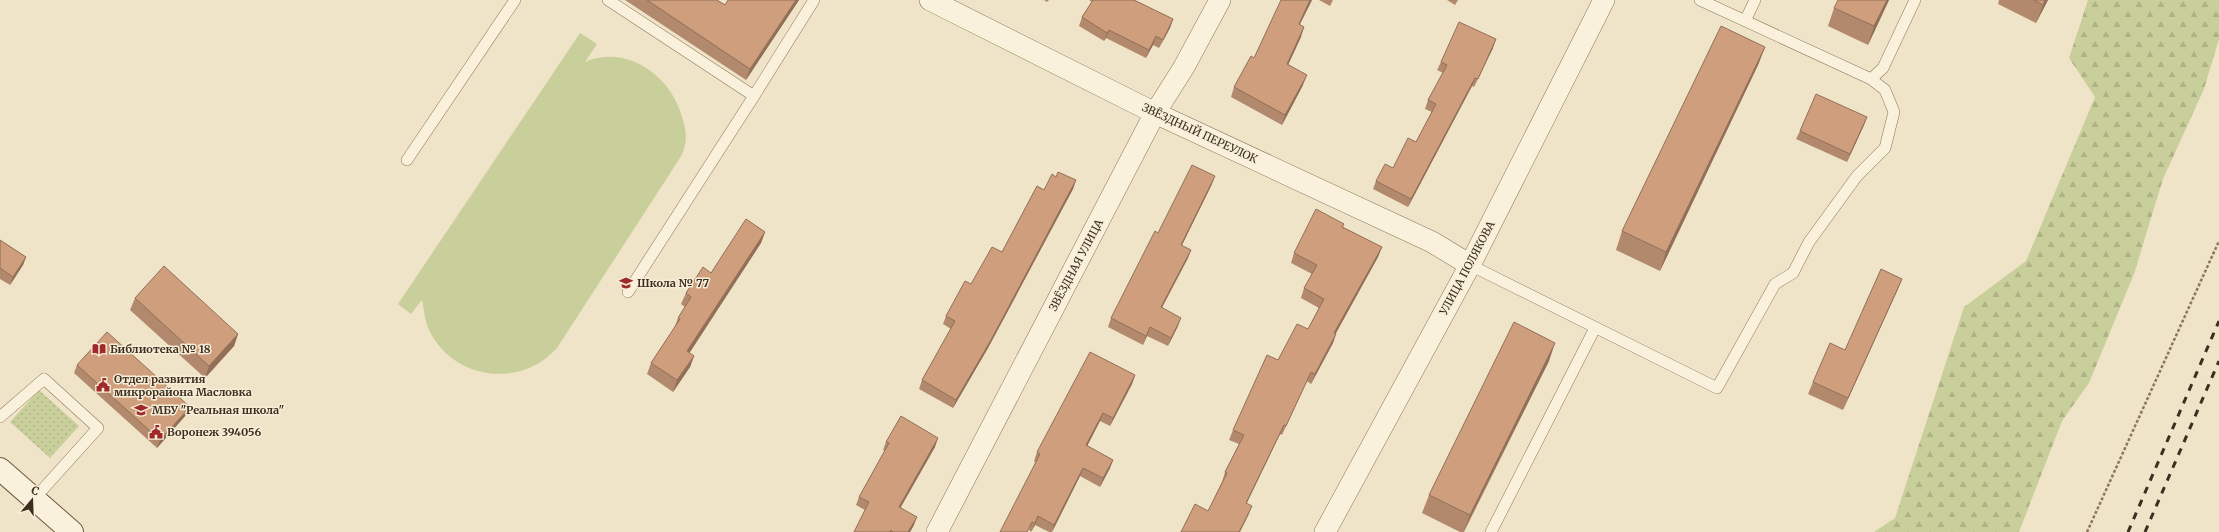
<svg xmlns="http://www.w3.org/2000/svg" width="2219" height="532" viewBox="0 0 2219 532" font-family="Merriweather,serif">
<defs>
<pattern id="grass-dots" width="8" height="8" patternUnits="userSpaceOnUse"><rect width="8" height="8" fill="#c9cf9b"/><path d="M2 2h.1M6 6h.1" fill="none" stroke="#aeb285" stroke-width="1.8" stroke-linecap="round"/></pattern>
<pattern id="forest-firs" width="22" height="20" patternUnits="userSpaceOnUse"><rect width="22" height="20" fill="#c9cf9b"/><path d="M5 1l3.5 6h-7zM16 11l3.5 6h-7z" fill="#aeb285"/></pattern>
</defs>
<rect width="100%" height="100%" fill="#f0e4c8"/>
<path fill="url(#grass-dots)" d="M39,390L79,426L50,458L10,422Z"/>
<path fill="url(#forest-firs)" d="M2088,0H2219V39L2204,89L2163,179L2134,274L2089,383L2062,421L2019,532H1874L1895,518L1964,307L2026,261L2095,97L2069,58Z"/>
<path fill="#c9cf9b" d="M580,33L597,44L585,62C627,44 671,76 682,117C687,131 688,145 680,158L557,348C521,389 453,380 429,330C425,321 424,310 422,300L411,314L398,304Z"/>
<g fill="none" stroke-linecap="round" stroke-linejoin="round">
<g stroke="#8d765c" stroke-width="12">
<path id="lane" d="M608,0L754,96L814,0
M1700,0L1871,79L1883,68L1915,0
M1745,21L1755,0
M407,160L515,0
M1470,265L1717,388L1775,284L1793,273L1809,242L1857,176L1885,148L1894,112L1885,90L1871,79
M628,292L754,96
M0,417L44,379L98,428L34,499
M1491,532L1595,328"/>
</g>
<g stroke="#8d765c" stroke-width="22">
<path id="street" d="M930,0L1155,113L1432,242L1470,265
M937,532L1155,113L1184,67L1220,0
M1325,532L1470,265L1604,0"/>
</g>
<g stroke="#6f573f" stroke-width="24">
<path id="secondary" d="M0,469L72,532"/>
</g>
<path stroke="#8d765c" stroke-width="2.5" stroke-dasharray="3 2" stroke-linecap="butt" d="M2087,532L2219,241"/>
<use href="#lane" stroke="#faf1dc" stroke-width="11"/>
<use href="#street" stroke="#faf1dc" stroke-width="21"/>
<use href="#secondary" stroke="#faf1dc" stroke-width="22"/>
<path stroke="#3d2e20" stroke-width="3" stroke-dasharray="7 7" stroke-linecap="butt" d="M2128,532L2219,321
M2145,532L2219,361"/>
</g>
<path fill="#b2896c" d="M625,0H717L725,5L799,0L746,80Z
M1044,0H1049L1047,2Z
M1089,0H1134L1173,19L1170,28L1159,48L1153,45L1146,58L1106,38L1104,41L1079,26L1082,17L1092,2Z
M1312,0L1300,24L1301,37L1288,64L1303,85L1282,125L1231,97L1234,87L1254,58Z
M1319,0H1333L1330,6Z
M1447,0H1458L1455,5Z
M1889,0L1868,45L1828,26L1834,8Z
M1999,0H2048L2036,23L1998,4Z
M1765,47L1758,65L1660,271L1616,250L1622,231Z
M1493,48L1474,87L1472,86L1408,207L1373,189L1376,181L1393,168L1416,142L1432,112L1425,109L1428,100L1443,73L1437,70L1441,62Z
M1867,117L1864,125L1847,162L1796,139L1800,131Z
M1056,177L1076,180L1073,189L988,348L953,408L919,389L922,380L951,329L943,324L946,316L971,284L1002,252Z
M1212,184L1182,245L1188,258L1162,308L1178,326L1168,346L1147,336L1143,345L1108,327L1111,318L1158,233Z
M1344,224L1343,227L1382,247L1378,257L1336,333L1333,343L1311,384L1307,381L1282,435L1280,434L1246,504L1248,516L1208,511L1222,482L1225,472L1239,444L1229,440L1233,430L1278,360L1308,329L1319,308L1301,298L1304,288L1312,274L1291,263L1294,253Z
M765,232L761,243L689,353L694,356L690,367L673,392L647,374L651,363L674,329L678,318L685,307L681,304L686,293Z
M0,240L26,257L23,265L10,285L0,279Z
M1902,279L1897,291L1843,410L1808,394L1813,382L1845,350Z
M135,298L238,334L234,346L205,378L130,310Z
M1549,361L1464,532H1460L1422,513L1429,495Z
M77,365L190,407L186,415L157,448L74,373Z
M1135,375L1132,384L1110,426L1100,421L1087,446L1113,460L1110,468L1100,487L1080,476L1052,532H1049L1035,525L1031,532L1029,530L1035,462L1034,461L1037,452Z
M886,442L935,447L901,507L914,525L910,532H854L865,510L856,505L859,497L885,451L883,450Z"/>
<path fill="#916f58" d="M796,0H799L746,80L750,69Z
M1310,0H1312L1295,34L1299,24Z
M1887,0H1889L1868,45L1874,26Z
M2045,0H2048L2036,23L2043,5Z
M1173,19L1170,28L1159,48L1163,40Z
M1304,27L1301,37L1284,74L1287,64Z
M1109,30L1106,38L1104,41L1107,33Z
M1156,36L1153,45L1146,58L1149,50Z
M1496,39L1493,48L1474,87L1478,79Z
M1765,47L1758,65L1660,271L1666,252Z
M1307,75L1303,85L1282,125L1285,115Z
M1475,78L1472,86L1408,207L1411,199Z
M1867,117L1864,125L1847,162L1850,154Z
M1215,176L1212,184L1178,253L1181,245Z
M1076,180L1073,189L988,348L953,408L956,400Z
M765,232L761,243L683,363L687,351Z
M1382,247L1378,257L1331,342L1334,333Z
M1191,250L1188,258L1157,316L1161,307Z
M26,257L23,265L10,285L13,277Z
M1902,279L1897,291L1843,410L1848,398Z
M1181,318L1178,326L1168,346L1171,338Z
M1150,327L1147,336L1143,345L1146,336Z
M238,334L234,346L205,378L209,366Z
M1336,334L1333,343L1311,384L1315,374Z
M1555,343L1549,361L1463,532L1470,515Z
M694,356L690,367L673,392L677,380Z
M1135,375L1132,384L1110,426L1113,418Z
M190,407L186,415L157,448L160,440Z
M1103,413L1100,421L1083,454L1086,445Z
M1284,425L1280,434L1242,513L1246,503Z
M938,438L935,447L896,515L899,507Z
M1113,460L1110,468L1100,487L1103,478Z
M1083,468L1080,476L1052,532L1054,525Z
M1252,506L1248,516L1240,532H1239Z
M1038,516L1035,525L1031,532L1035,523Z
M917,517L914,525L910,532H908Z"/>
<path fill="#cf9f7d" stroke="#916f58" d="M647,0H717L725,5L728,0H796L750,69Z
M1093,0H1134L1173,19L1163,40L1156,36L1149,50L1109,30L1107,33L1082,17Z
M1281,0H1310L1299,24L1304,27L1287,64L1307,75L1285,115L1234,87L1251,56L1254,58Z
M1838,0H1887L1874,26L1834,8Z
M2034,0H2045L2043,5Z
M1459,22L1496,39L1478,79L1475,78L1411,199L1376,181L1385,164L1393,168L1408,138L1416,142L1436,104L1428,100L1447,65L1441,62Z
M1721,26L1765,47L1666,252L1622,231Z
M1816,94L1867,117L1850,154L1800,131Z
M1192,165L1215,176L1181,245L1191,250L1161,307L1181,318L1171,338L1150,327L1146,336L1111,318L1155,231L1158,233Z
M1058,172L1076,180L991,340L956,400L922,380L955,321L946,316L965,281L971,284L992,247L1002,252L1037,186L1044,190L1052,174L1056,177Z
M1316,209L1344,224L1342,227L1382,247L1334,333L1336,334L1315,374L1311,372L1286,426L1284,425L1246,503L1252,506L1239,532H1181L1195,504L1208,511L1227,473L1225,472L1244,435L1233,430L1267,355L1278,360L1297,324L1308,329L1324,299L1304,288L1317,265L1294,253Z
M746,219L765,232L687,351L694,356L677,380L651,363L680,319L678,318L691,297L686,293L703,267L711,273Z
M0,240L26,257L13,277L0,268Z
M164,266L238,334L209,366L135,298Z
M1881,269L1902,279L1848,398L1813,382L1830,343L1845,350Z
M1514,322L1555,343L1470,515L1429,495Z
M107,332L190,407L160,440L77,365Z
M1090,352L1135,375L1113,418L1103,413L1086,445L1113,460L1103,478L1083,468L1054,525L1038,516L1035,523L1032,522L1027,532H1000L1040,454L1037,452Z
M901,416L938,438L899,507L917,517L908,532H893L891,530L890,532H854L869,502L859,497L889,443L886,442Z"/>
<defs>
<g id="school-bare" transform="scale(1.08)"><path d="M0-5L7-2L0 1L-7-2ZM-4 1L0 2.5L4 1V4Q0 6-4 4Z" fill="#9e2a2b" stroke="#f7eed8" stroke-width="2.5" paint-order="stroke"/></g>
<g id="library-bare" transform="scale(1.08)"><path d="M-6-4Q-3-5.5-.7-3.5V5Q-3 3-6 4ZM6-4Q3-5.5 .7-3.5V5Q3 3 6 4Z" fill="#9e2a2b" stroke="#f7eed8" stroke-width="2.5" paint-order="stroke"/></g>
<g id="civic-bare" transform="scale(1.08)"><path d="M-.6-6.5H3V-4.5H.6V-3L4-1V1h2V6H-6V1h2V-1L-.6-3ZM-1.2 2.5V6h2.4V2.5Z" fill="#9e2a2b" stroke="#f7eed8" stroke-width="2.5" paint-order="stroke"/></g>
</defs>
<g fill-rule="evenodd">
<use href="#school-bare" x="626" y="283"/>
<use href="#library-bare" x="99" y="349"/>
<use href="#civic-bare" x="103" y="385"/>
<use href="#school-bare" x="141" y="410"/>
<use href="#civic-bare" x="156" y="432"/>
</g>
<g text-anchor="middle" dominant-baseline="central" stroke-width="3" stroke-linejoin="round" paint-order="stroke">
<g font-size="11" fill="#3d2e20" stroke="#f7eed8">
<text transform="translate(1200 133) rotate(25)">ЗВЁЗДНЫЙ ПЕРЕУЛОК</text>
<text transform="translate(1076 265) rotate(-62)">ЗВЁЗДНАЯ УЛИЦА</text>
<text transform="translate(1467 268) rotate(-62)">УЛИЦА ПОЛЯКОВА</text>
</g>
<g font-size="11" font-weight="bold" fill="#3d2e20" stroke="#f7eed8" text-anchor="start">
<text x="637" y="283">Школа № 77</text>
<text x="110" y="349">Библиотека № 18</text>
<text x="114" y="379">Отдел развития<tspan x="114" dy="13">микрорайона Масловка</tspan></text>
<text x="152" y="410">МБУ "Реальная школа"</text>
<text x="167" y="432">Воронеж 394056</text>
</g>
</g>
<g transform="translate(32 500) rotate(19)" stroke="#f7eed8" stroke-width="3" paint-order="stroke">
<path d="M0-3L7 15L0 10L-7 15Z" fill="#3d2e20"/>
<text y="-6" font-size="11" font-weight="bold" text-anchor="middle" fill="#3d2e20">С</text>
</g>
</svg>
